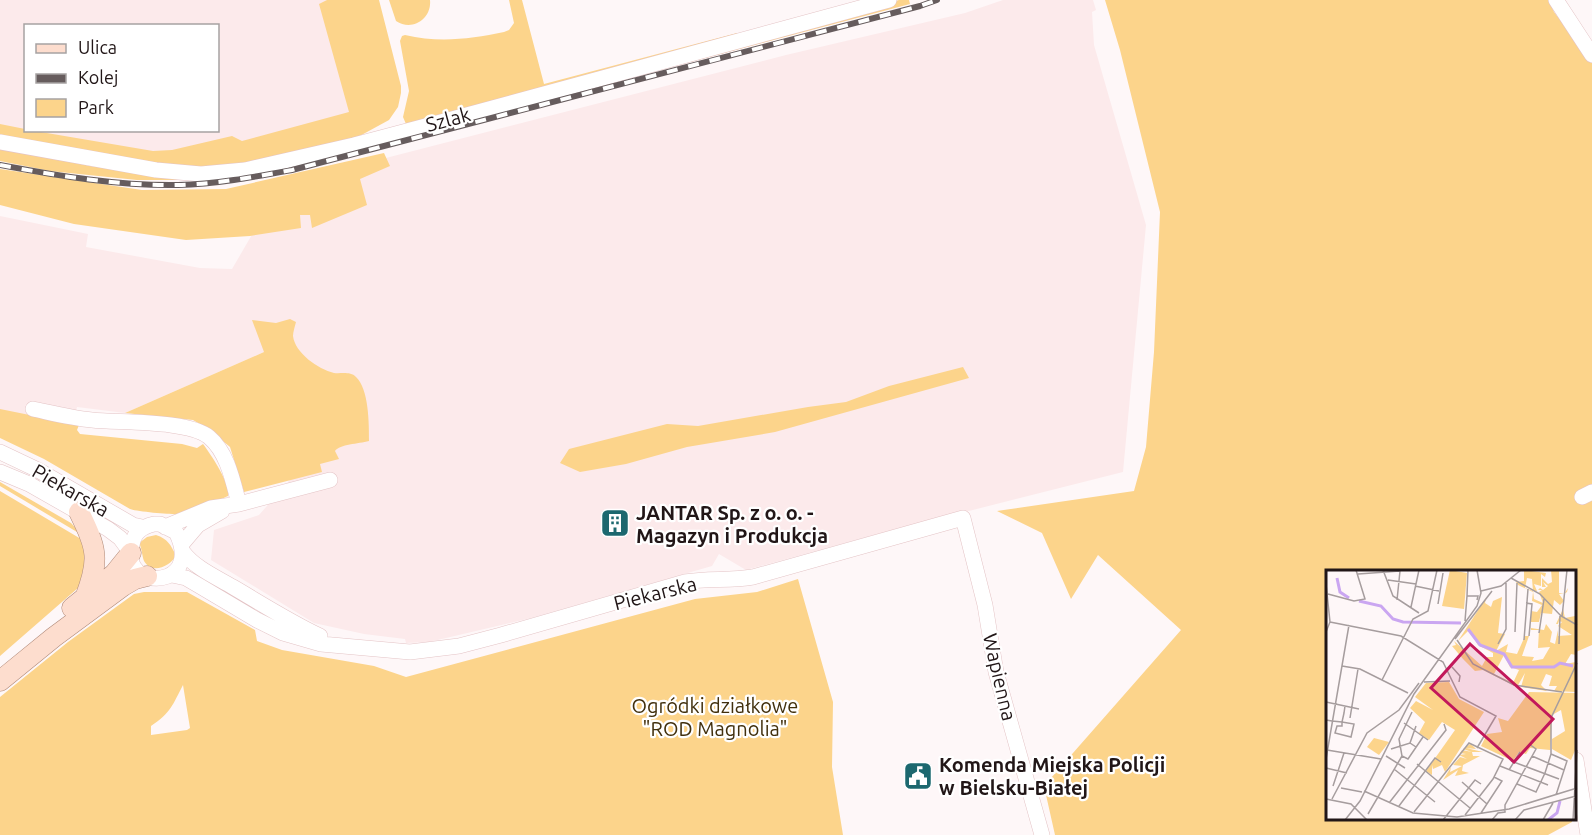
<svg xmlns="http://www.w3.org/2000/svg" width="1592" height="835" viewBox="0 0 1592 835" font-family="Ubuntu,sans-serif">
<rect width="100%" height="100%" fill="#fef7f8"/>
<path fill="#fceaeb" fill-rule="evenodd" d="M0,0H368L387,116L156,161L0,132ZM26,26H218V130H26Z
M1003,0H1093L1096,10L1092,12L1094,45L1146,225L1123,472L874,535L746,570L719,554L712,566L531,618L429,642L406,643L405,639L364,634L314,623L211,560L214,530L259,515L295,474L264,352L125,413L77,407L68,441L0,416V216L88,234L86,247L200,268L232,269L260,221L347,168L786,55L965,13Z"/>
<path fill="#fcd48b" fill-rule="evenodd" d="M327,0H379L401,86V93L398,107L389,120L356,138L249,165L180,169L0,138V124L25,129L26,130L35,131L153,151L172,150L232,136L242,141L349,112L319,4Z
M389,0H430C432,19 412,32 396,21Z
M509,0H522L544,84L737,33L738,38L406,124L403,117L409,91L400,41L402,36L405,35C439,43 471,39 504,32L509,30L514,23Z
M899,0H909L910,4L599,86L215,180H137L50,171L0,161V146L90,166L193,178L853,14Z
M1105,0H1549L1554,12L1592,61V645L1576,652V571H1328V818H1572V822L1548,835H1055L1044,786L1181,630L1098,555L1071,599L1042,533L997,511L1134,491L1146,447L1154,352L1160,212L1120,50Z
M384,153L390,166L360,179L367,205L312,228L310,215H300L301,228L250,236L186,240L74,224L0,205V169L142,190L226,189Z
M290,319L296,322C295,326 293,332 293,336C295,353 318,369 334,373C341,374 350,371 356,377C369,389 369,424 369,441C358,444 340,444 335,451L339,459L320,464L322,472L244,492L230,447L211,431L193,420L125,413L264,352L252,320L276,323Z
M963,367L969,378L775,432L687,447L626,464L580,472L560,463L569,449L667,424L698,426L808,407L846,402L889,386Z
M0,409L79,425L77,430L80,434L182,444L197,448L203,444C211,455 230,482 228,496C220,500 186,512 177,514C172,515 134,511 130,509L44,459L0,438Z
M0,482L71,523L82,535L0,486Z
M0,491L81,539C88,553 88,574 78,588L0,656Z
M156,535C168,539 171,545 176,556C170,566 152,575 144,561C142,556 142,548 139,543L147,537Z
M798,579L833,702L832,767L843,835H0V697L68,642L134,594L144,592H187L255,630L257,641L282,650L374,666L406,677L695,599L757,592ZM183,685L190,728L187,730L151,735V726C171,713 173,704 183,685Z"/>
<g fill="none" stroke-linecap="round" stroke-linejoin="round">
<g stroke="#e4c4c6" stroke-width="16">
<path id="minor" d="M1556,0L1592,55
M0,142L156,170L201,174L245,170L354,145L452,119L889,0
M33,409C52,413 72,418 92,420C120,423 188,420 209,437C228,453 233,482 239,504
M0,452L38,470L133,525L142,527
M0,472L29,484L108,529L120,538L131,553
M1582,497L1592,492
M154,524H160L176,532C201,582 142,590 132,563C130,558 131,550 132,545C134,532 142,527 154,524Z
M165,527L211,508L239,504L330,480
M181,545L198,525L222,511
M183,552C195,568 216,577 233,587C262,604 290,622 320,636
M172,575L186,578L198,585L257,620L283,633L321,644L410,652L459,646L501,635L685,582C708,578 730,581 753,577L963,518L985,605L996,672L1042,835
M1576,760L1588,835"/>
</g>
<g stroke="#af8978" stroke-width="21">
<path id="major" d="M79,512C97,549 100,559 85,598
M72,608L114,574L131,553
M0,681L54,637L123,586L135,579L147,576"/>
</g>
<use href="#minor" stroke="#fff" stroke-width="15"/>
<use href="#major" stroke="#fdddce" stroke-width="20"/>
<g stroke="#665c5d" stroke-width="6">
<path id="rail" d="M0,165C59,176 119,186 178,185C217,184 254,177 292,170L920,6L937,0"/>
</g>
<use href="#rail" stroke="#fff" stroke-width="4" stroke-dasharray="11" stroke-linecap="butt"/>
</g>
<defs>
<g id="building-square" transform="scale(1.5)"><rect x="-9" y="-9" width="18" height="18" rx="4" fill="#1c686f" stroke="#fff"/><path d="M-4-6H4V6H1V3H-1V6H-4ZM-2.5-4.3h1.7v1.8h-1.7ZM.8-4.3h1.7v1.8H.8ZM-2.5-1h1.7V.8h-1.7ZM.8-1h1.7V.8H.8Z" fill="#fff"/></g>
<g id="civic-square" transform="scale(1.5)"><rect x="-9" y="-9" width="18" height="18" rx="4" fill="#1c686f" stroke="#fff"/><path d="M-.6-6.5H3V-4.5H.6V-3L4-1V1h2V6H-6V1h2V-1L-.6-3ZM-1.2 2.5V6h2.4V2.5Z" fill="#fff"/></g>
</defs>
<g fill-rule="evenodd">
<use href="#building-square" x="615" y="523"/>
<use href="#civic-square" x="918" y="776"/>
</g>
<g text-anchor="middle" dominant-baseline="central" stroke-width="4.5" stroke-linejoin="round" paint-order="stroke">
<g font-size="20" fill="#211617" stroke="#fff">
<text transform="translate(448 119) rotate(-15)">Szlak</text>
<text transform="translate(71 490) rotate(30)">Piekarska</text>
<text transform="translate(655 593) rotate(-14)">Piekarska</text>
<text transform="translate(1000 677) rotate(77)">Wapienna</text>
</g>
<g font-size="20" font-weight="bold" fill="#211617" stroke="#fff" text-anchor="start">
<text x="636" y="512">JANTAR Sp. z o. o. -<tspan x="636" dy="23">Magazyn i Produkcja</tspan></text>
<text x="939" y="764">Komenda Miejska Policji<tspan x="939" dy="23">w Bielsku-Białej</tspan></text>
</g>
<g font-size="20" fill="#42300d" stroke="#fff">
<text x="715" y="705">Ogródki działkowe<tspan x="715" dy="23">"ROD Magnolia"</tspan></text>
</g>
</g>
<g transform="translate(1326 570)">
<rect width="250" height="250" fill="#fef7f8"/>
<path d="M124,0L141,3L138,39L116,36ZM198,0L220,3L219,7L215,4V16L208,14L211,21H207L206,9L201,8L199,18L207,21L208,29L217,33L213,22L216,20H212L214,18L217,20L222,16L217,12L220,17H216V8L222,14L226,12L225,0H233V23L238,24L242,18L241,22L238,24H233L238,31L234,35L228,30L226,44L215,43L213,52H205V34V41L211,42L216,35L206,31L207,22L192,15L190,12L198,11ZM176,27L172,63L179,64L170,81L182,74L180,82L191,84L199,66H203L196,86L208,87L206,91L217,89L224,77L212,78L213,60H205L204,54L205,58L218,60L220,54L226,62L224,72L229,74L232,60V66L246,65L232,56L236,52L233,51L232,54H230L237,39L239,48L249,46L251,40L250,85L245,84L239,94L250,92V122L228,121L231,116H223L226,106L220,104L215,115L221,121L195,117L199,103L191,117L157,100L149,101L137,89L126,76L130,75L128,71L156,96L161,87H167V83L152,75L143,60L132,71L160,28L159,33L165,37L167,31ZM178,85L184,97L193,100L187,113L168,104ZM123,112L133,129L158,142L119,202L116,195L107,199L106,195V205L100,201L129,160L116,152L103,170L93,163L99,152L84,138L90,131L107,140L89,127L100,113ZM203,122L250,123V178L245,190L226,179V169L239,161L235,140L226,145L224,180L204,178L200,184L193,182L187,191L155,176L161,164L176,162L172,148L182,151ZM48,168L63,172L53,185L41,177ZM144,174L147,176L150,179L140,178L157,182H146L147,186H154L137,195L136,201L143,203L129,206L132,200L117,210L125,197L124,202L136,196L127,195L134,187L141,189L133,185L140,184L134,183L136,180L146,182L137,179Z" fill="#fcd48b" fill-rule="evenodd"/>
<path fill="none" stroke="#caa6f1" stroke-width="3" d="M11,8L14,22L23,28M33,31L55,36L67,49L77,52L135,53M142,59L154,75L178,84L186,97H228L234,93L247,96M222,250L231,243L234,231"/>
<path fill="none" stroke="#a69d9e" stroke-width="1.5" d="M57,0L67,26L93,43M142,0L141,26H152L151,30M32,4L74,1M185,8L214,24L235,46L251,55M62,10L90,14M0,14L4,52L0,62M89,16L113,21M155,21L175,16L195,0M2,24L28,31L39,29L30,0M71,30L74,1M200,33L206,34L203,66M112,34L117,3M85,37L93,0M236,47L241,0M139,51L141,26M4,52L75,66L117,92L134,127L170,146L151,178M189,62L191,13M213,63L218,29M129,69L166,21M131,70L147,94L188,115L236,122M198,70L202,19M172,74L180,59V13M233,74L234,46M16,96L34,99L82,123M126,97L134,106L133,112M56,110L87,49L102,41L111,0M98,112L124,111M0,132L33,139M24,148L32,99M0,150L6,151L16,152L28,154L25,167L9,163L11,156H16V152L18,143L19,136M78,153L102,170M84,173L90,156M65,179L84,173L90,177M1,180L55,189M225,184L241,191L230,225M60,186L79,198M76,186L82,189L97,167M206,186L238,200M0,189L23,55M185,191L233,209M91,194L144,238M174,196L222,215M0,198L21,203M68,199L109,232M183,200L194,182M136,212L161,234M191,214L210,222L219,203L225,184V148L251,93M7,216L18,183M15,218L36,222M38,221L87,243L131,247L183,239L251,218M0,229L25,234L41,250M6,229L41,163L73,140L93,113M63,233L120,160L118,154M73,236L109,188L115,192M88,242L143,173L177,189L167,209L139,245M155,243L176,211L168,207M42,244L76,186L73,169L86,142M19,250L34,231L88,124L151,36L155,23L151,0M117,250L149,210L155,214M166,250L172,243L179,242V235L210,179L203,174M189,250L198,240L250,226M217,250L227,233M247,250L251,180"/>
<path fill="#c2185b" fill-opacity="0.15" stroke="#c2185b" stroke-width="3" d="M144,74L227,149L188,192L105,118Z"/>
<rect width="250" height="250" fill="none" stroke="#211617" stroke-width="3"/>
</g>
<rect x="24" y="24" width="195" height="108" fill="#ffffff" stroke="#a6a2a2" stroke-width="1.5"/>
<rect x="36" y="44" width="30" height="9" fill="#fdddce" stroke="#a6a2a2" stroke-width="1.5"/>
<text x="78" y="54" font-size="18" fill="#211617">Ulica</text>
<rect x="36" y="74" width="30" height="9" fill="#665c5d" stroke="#a6a2a2" stroke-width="1.5"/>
<text x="78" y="84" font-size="18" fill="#211617">Kolej</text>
<rect x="36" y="99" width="30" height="18" fill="#fcd48b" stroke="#a6a2a2" stroke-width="1.5"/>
<text x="78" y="114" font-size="18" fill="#211617">Park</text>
</svg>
